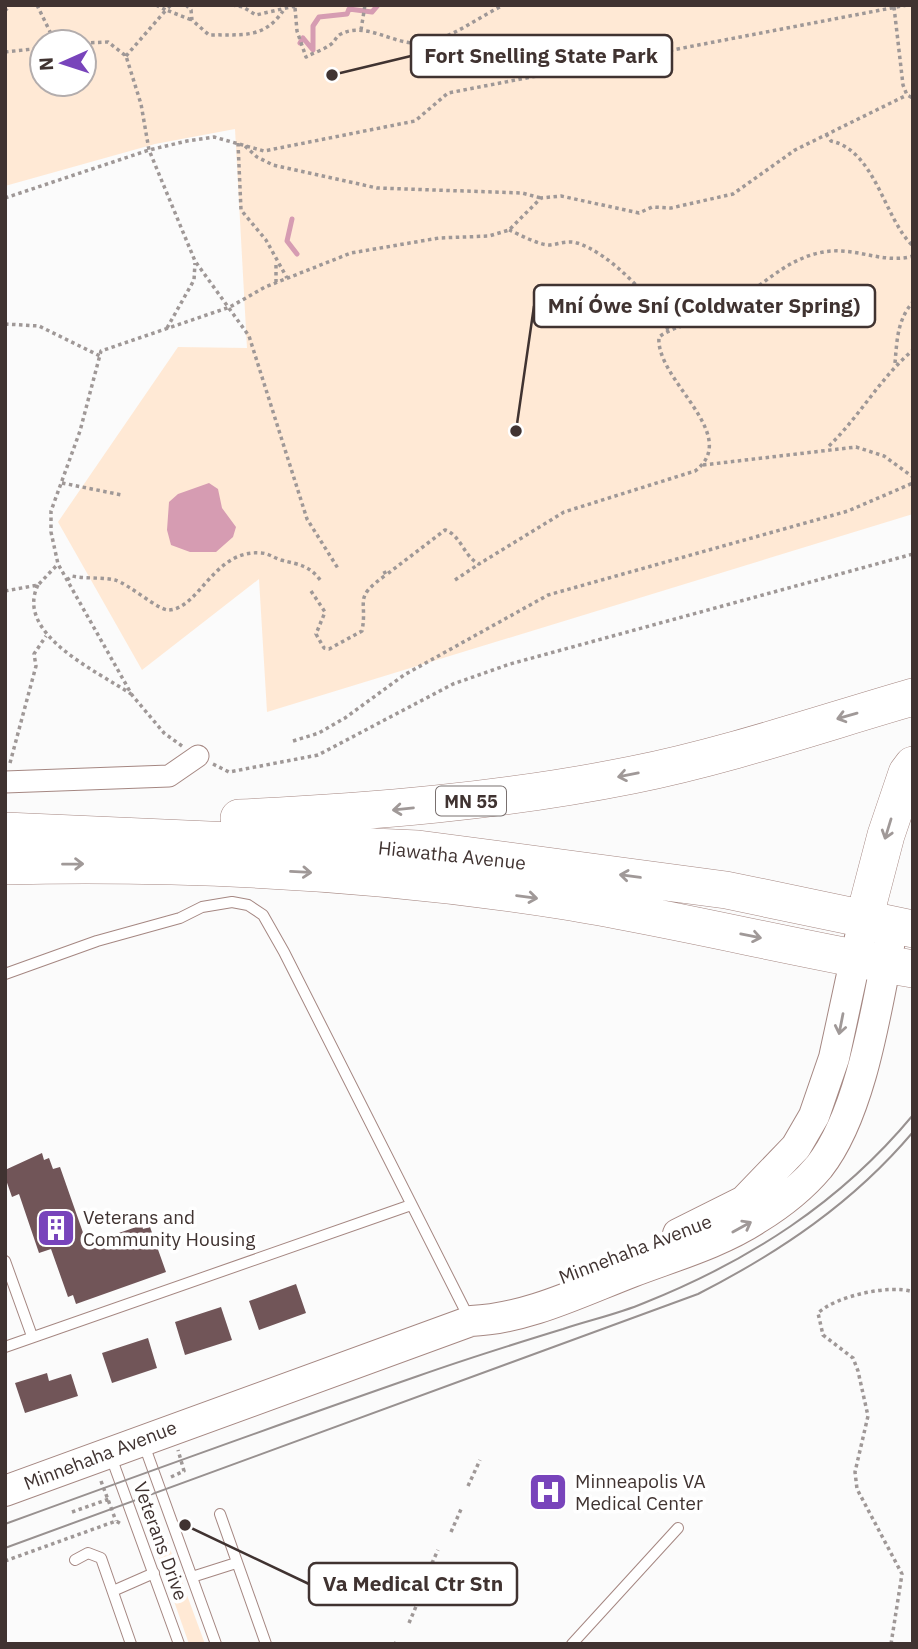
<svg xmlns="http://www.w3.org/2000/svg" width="918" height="1649" viewBox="0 0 918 1649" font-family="'IBM Plex Sans',sans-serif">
<rect width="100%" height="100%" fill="#fbfbfb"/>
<path fill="#ffe9d5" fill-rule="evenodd" d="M5,5H913V514L267,712L259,579L142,670L58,522L178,347L247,348L235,129L155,144L5,186ZM42,42H84V84H42Z
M159,1519L205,1644H189L147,1524Z"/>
<path fill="#d69cb2" d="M209,483L218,489L222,508L236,527L233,537L216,552H190L171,545L167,530L169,502L178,494Z"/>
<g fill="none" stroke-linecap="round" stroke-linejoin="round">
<path stroke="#d69cb2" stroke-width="5" d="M300,43L303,38L313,50V26L319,17L347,14L349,9L372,12L378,5
M292,219L287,241L297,254"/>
</g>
<path fill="#715558" d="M42,1153L44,1160L49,1158L53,1169L60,1167L87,1244L142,1225L143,1229L150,1227L166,1272L76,1304L73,1295L68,1297L51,1249L39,1253L19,1194L12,1197L5,1177V1170Z
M296,1284L306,1313L259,1330L249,1301Z
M221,1307L232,1340L185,1355L175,1322Z
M148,1338L157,1368L112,1383L102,1353Z
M47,1373L49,1381L71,1374L78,1396L25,1413L15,1383Z"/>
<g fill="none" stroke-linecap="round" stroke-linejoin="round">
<g stroke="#a58782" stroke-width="12">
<path id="lane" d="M5,974L97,941L180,918L202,907L232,902L248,905L263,915L284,952L469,1318
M5,1261L32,1336
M5,1347L411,1205
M143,1442L216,1644
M110,1454L179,1644
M220,1514L266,1644
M75,1560L88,1553L101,1558L131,1644
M192,1577L236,1563
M113,1591L154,1573
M572,1644L678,1528"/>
</g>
<g stroke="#a58782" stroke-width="23">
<path id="street" d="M5,782L169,776L198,756"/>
</g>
<g stroke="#a58782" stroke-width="32">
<path id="secondary" d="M678,1234L744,1201L796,1147L814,1116L834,1058L864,919
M5,1491L471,1321C526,1319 580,1292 632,1272C674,1256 720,1243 758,1218C779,1205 803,1186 819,1167C864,1110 878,996 893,926"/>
</g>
<g stroke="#a58782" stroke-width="38">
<path id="highway" d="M239,818C371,812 502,801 632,775C727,756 820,724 913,697
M5,831L418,849L726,890L913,929
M5,866C189,862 383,872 565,901C681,920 796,949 913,969
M864,919L886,835L907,773L913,765"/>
</g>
<path stroke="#9f9897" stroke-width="3.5" stroke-dasharray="3.5 3.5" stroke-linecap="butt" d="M37,5L55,42
M156,5L166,10L171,5
M186,5L191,10L192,20L209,35C241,34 263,40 283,11
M232,5L243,7L256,15L299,5
M894,7L903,85L907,95L913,98
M295,8L297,31L306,57C313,53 323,50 330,45C335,42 336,36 341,34C366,21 393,45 420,43C451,40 476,18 504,5
M5,11L10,5
M361,30L365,5
M84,43L108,42L126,56L141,104L149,150L195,261L249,336L307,519L339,570
M5,52L42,48
M126,56L166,10L192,20
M826,134L831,141C876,151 884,219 913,246
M238,143L241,210L266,240L287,278
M245,146L257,157L273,165L377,188L522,193L541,198
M5,198L149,150L187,141L214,137L264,151L415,121L448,93L907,5
M509,230C521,235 538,245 550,245C559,244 568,240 577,243C608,252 655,299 668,330
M276,265V282
M5,324L39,326L100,356
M167,328L194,280L195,263
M895,363C897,341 897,320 913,302
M829,446C860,416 880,378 913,350
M703,465L856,447L884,456L913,477
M62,483L122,495
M384,571L386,575L445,530C461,535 464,557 479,564L564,512L695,471C743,435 655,380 659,337C676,324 700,324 719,313C757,293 786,254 832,251C859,249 886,264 913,256
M67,580L72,576C86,579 101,577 115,580C129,584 159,611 169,610C200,608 214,549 261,553C268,553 274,558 281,560C300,565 309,565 321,581
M455,580L479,564
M38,585C14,634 97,671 131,694
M5,591L38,585L58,564
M311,591L325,612L316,634L324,648L329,649L362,631C368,599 352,599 386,575
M293,741L319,733L345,718L404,675L548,595L848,511L913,483
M182,746L164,733L132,695L58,564L51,532V511L80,431L101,351L230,307L265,287L351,253L439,238L489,236L509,230L541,198L561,196L639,213L652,207L671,208L733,194L795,150L907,95
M10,763L36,666L34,654L46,636
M213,764L229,772L318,755L453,684L510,664L913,554
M171,1477L184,1471L178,1450
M101,1481L116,1521
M468,1486L480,1460
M72,1512L109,1499
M451,1532L462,1507
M5,1561L116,1521L121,1524
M426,1576L438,1550
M409,1623L420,1597
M395,1644L396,1642
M891,1644L902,1574L857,1489L855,1472L868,1416L858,1371L853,1358L823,1335L818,1313C836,1296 890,1284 913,1292"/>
<use href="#lane" stroke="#fff" stroke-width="10"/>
<use href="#street" stroke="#fff" stroke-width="21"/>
<use href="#secondary" stroke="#fff" stroke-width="30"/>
<use href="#highway" stroke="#fff" stroke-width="37"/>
<path stroke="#989190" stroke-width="2" d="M5,1524C142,1474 280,1424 418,1376C466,1359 514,1344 563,1329C590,1320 618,1314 644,1303C749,1261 840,1203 913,1115
M5,1548L698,1294C780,1252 853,1203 913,1132"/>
</g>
<defs><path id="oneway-shaft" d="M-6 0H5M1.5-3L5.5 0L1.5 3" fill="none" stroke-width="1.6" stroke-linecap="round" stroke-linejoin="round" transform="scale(1.75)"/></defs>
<g stroke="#a09998">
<use href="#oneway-shaft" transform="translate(847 716) rotate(164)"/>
<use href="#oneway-shaft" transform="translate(628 775) rotate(169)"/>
<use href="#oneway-shaft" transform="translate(403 809) rotate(174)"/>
<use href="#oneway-shaft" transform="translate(888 829) rotate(107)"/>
<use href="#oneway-shaft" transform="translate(73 864) rotate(-1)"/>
<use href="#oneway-shaft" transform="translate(301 872) rotate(3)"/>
<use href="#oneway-shaft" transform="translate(630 876) rotate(-172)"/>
<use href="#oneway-shaft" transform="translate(527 897) rotate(7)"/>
<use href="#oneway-shaft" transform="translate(751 936) rotate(11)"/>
<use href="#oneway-shaft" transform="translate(841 1024) rotate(101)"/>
<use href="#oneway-shaft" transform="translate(742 1227) rotate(-29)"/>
</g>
<defs>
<g id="building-square" transform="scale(2.0125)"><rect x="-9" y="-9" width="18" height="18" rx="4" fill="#7844bb" stroke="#fff"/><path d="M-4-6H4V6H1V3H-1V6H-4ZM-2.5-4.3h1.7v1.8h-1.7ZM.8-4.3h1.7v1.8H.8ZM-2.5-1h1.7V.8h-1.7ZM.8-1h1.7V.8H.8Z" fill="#fff"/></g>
<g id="hospital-square" transform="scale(2.0125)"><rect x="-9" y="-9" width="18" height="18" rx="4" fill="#7844bb" stroke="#fff"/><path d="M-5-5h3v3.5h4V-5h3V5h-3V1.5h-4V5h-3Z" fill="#fff"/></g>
</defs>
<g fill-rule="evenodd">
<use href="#building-square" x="56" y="1228"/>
<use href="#hospital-square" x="548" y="1492"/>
</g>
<g text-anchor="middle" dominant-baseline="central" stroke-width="7" stroke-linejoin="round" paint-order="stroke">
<rect fill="#fff" stroke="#79706f" stroke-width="2" x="436" y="786.5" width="70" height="29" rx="5"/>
<g font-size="18" font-weight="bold" fill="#403331">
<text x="471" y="801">MN 55</text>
</g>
<g font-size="19" fill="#403331" stroke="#fff">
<text transform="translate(452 855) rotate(6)">Hiawatha Avenue</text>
<text transform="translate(635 1249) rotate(-21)">Minnehaha Avenue</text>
<text transform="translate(100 1455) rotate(-21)">Minnehaha Avenue</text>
<text transform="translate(161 1541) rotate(70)">Veterans Drive</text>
</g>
<g font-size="19" fill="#403331" stroke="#fff" text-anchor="start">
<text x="83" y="1217">Veterans and<tspan x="83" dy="22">Community Housing</tspan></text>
<text x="575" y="1481">Minneapolis VA<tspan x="575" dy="22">Medical Center</tspan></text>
</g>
</g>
<path fill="none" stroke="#403331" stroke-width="2.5" d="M332 75L411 56M516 431L534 306M185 1525L309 1584"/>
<g fill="#403331" stroke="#fff" stroke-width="2.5">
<circle cx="332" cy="75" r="7"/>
<circle cx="516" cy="431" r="7"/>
<circle cx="185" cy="1525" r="7"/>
</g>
<g fill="#fff" stroke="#403331" stroke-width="2.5">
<rect x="411" y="35" width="261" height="42" rx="7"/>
<rect x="534" y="285" width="341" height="42" rx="7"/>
<rect x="309" y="1563" width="208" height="42" rx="7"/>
</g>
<g font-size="21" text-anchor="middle" font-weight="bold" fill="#403331">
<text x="541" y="63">Fort Snelling State Park</text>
<text x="704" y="313">Mní Ówe Sní (Coldwater Spring)</text>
<text x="413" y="1591">Va Medical Ctr Stn</text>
</g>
<rect width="918" height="1649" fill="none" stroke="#403331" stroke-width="14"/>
<g transform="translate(63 63) rotate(267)"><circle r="33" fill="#ffffff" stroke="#b3adad" stroke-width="2"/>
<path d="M0-5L12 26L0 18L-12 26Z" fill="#7844bb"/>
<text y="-10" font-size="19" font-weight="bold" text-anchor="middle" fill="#403331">N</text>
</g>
</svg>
